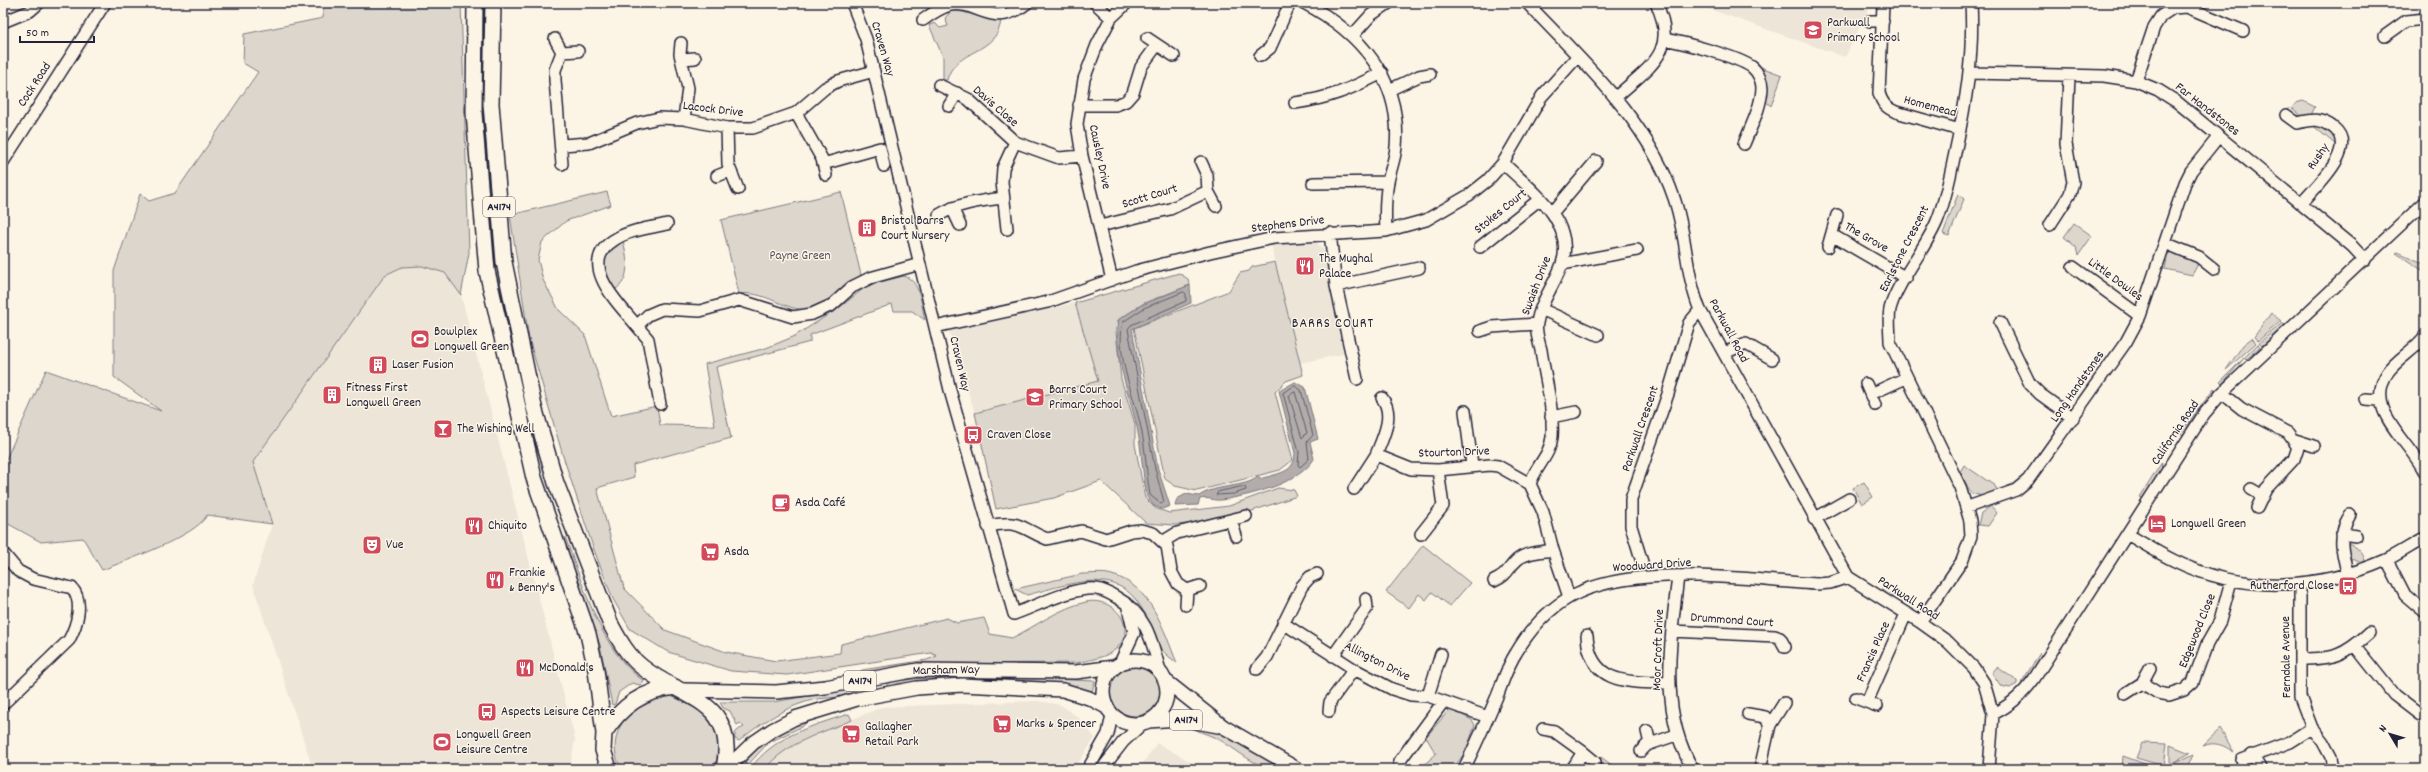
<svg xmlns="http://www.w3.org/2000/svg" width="2428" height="772" viewBox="0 0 2428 772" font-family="Dekko,sans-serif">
<rect width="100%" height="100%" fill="#fcf5e5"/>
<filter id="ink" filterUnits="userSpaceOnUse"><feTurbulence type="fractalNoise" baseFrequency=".025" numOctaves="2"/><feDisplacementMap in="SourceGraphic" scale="8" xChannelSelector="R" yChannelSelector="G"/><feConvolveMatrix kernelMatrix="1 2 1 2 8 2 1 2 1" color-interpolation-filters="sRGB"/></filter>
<g filter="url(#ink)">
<path fill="#ece5d8" d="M1692,3H1872L1845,57Z
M1317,243L1326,253L1343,354L1300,363L1271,244Z
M422,266L445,273L461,295L575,739L570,769H313L253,585L272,524L253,462L385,275L402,267Z
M1075,303L1098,381L990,485L975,413L949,331Z
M1037,701L1061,705L1079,718L1095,738L1074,769H765L776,756L803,740L882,707Z
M1157,743L1204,769H1139Z"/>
<path fill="#dcd6cc" stroke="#7f7c84" d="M323,3H461L469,253L461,295L445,273L422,266L402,267L385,275L253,462L272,524L207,515C197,536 125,561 102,570L83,538L41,542L3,521V466L46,370L161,411L114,377V271L140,194L149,201L175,193L258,72L243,63L244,34L323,18Z
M951,11C970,10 980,22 1001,19C999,54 954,49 947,80H943V57L929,25L935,23L940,28L948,26L945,18Z
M1758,66L1782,75L1771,106L1764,100Z
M2303,101L2315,107L2311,115L2302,116L2292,108L2296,103Z
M2318,123L2335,135L2336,145L2311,124Z
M607,192L611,205L566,221L542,242L538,260L543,280L559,310L585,335L611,416L657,406L660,425L715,426L705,364L766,348L793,337L839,308L868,285L904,276C921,281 921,305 925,320L912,311H894L892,304L810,335V342L716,367L731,438L633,465L634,477L597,488L624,588L665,630L726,652L776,661L840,653L841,644L947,618L957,623L984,618L990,634L1012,638C1036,626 1059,608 1086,602C1114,596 1139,628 1116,649C1106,658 1088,660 1076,663L944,664L860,674L862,670L927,660L937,656L931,653L787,675L731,671L668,652L630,629L613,599L594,550L563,456L529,339L510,215Z
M841,192L861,275C848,284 837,299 822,306C792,320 769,289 739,294L721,220Z
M1958,194L1964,199L1949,236L1943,234Z
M2074,223L2092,236L2078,256L2076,247L2064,237Z
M623,241C627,256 632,281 614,290C599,269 600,255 623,241Z
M2174,251L2197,261V266L2192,275L2165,269L2168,254Z
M2398,252L2425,264V272L2396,253Z
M1275,262L1303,375L1286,381L1275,392L1293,460L1280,470L1197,491L1175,486L1165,479L1134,328L1229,291L1240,273L1249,271L1252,267Z
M1179,273L1188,279L1190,285L1144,303L1117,321L1116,332L1121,379L1135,424V444L1145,498L1155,508L1169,513L1229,506L1278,488L1294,490L1297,496L1222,521L1174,525L1146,523L1101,481L1054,498L996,509L975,413L1098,381L1075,303Z
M2271,313L2281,321L2258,341L2254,337Z
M2282,323L2285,326L2262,346L2259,343Z
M2252,338L2256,343L2226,370L2243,345Z
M2258,344L2260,347L2246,360L2244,358L2222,384L2220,382Z
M2214,389L2215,391C2207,400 2185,424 2185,436L2180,433Z
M2162,462L2161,473L2143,498L2140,497Z
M1964,465L1995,486L1997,490L1982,496L1971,493L1960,472Z
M1864,482L1873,497L1862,504L1853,488Z
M1991,506L1997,513L1988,526L1978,525L1981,513Z
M565,537C583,583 601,653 644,681L640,685L632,683L619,692L615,704L612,705L600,645L563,538Z
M2348,543C2356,546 2366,554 2365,564L2351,559L2346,545Z
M1423,545L1470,583L1450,606L1432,592L1426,600L1419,594L1409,608L1386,592Z
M1082,574C1091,574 1103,572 1112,575C1151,585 1164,631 1177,663C1172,659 1165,654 1161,649C1151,634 1148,614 1136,600C1110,566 1060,587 1027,595L1015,589Z
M2040,653L2042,655L2024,684L2021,683Z
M1110 691a25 25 0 1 1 50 0a25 25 0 1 1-50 0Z
M1997,667L2017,681V684L2010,688L2001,686L1992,673Z
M940,676H995L1095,681L1092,691L1056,684L887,687V682Z
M855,688L857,695C844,698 830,697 817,699C788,705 762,722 739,741L735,739C734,731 738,730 744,727L740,723L737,725L730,711L723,708L720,702H773Z
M670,696C706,706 727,731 714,769H622C606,746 620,715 643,702C651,698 661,697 670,696Z
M1450,709L1472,720L1475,725L1466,751L1453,769H1419L1436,754L1426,737Z
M849,714L852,720C821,733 786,743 765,769H750C774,736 811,726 849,714Z
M808,721L803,726L768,743L744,769H739C758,745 779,731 808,721Z
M1187,725C1225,732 1250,745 1280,769C1254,769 1238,749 1216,738C1207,734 1196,731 1187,725Z
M2220,729L2234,752C2223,745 2215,741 2202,746Z
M2142,743L2167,744L2164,766L2136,758Z
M2170,745L2190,753L2170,764Z
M2194,754L2187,769H2169L2171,765Z
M2123,756L2159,769H2122Z
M1601,757L1617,769H1596L1593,767Z"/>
<path fill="#b2adab" stroke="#78757e" d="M1190,285L1191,303L1132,329L1158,469L1170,506L1162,509L1154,506L1147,497C1142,474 1142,450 1137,427C1129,392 1113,357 1119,319L1142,305Z
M1295,382L1305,387L1318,439L1310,442L1314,459C1299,484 1248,496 1221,500C1214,501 1208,497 1200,499L1198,505L1175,506L1177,499L1186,494L1199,496C1216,484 1246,488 1257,477L1260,479C1277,473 1295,474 1295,453L1279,391Z"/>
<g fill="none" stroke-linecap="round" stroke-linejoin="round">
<path stroke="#5c5a68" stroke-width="1" d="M1184,292L1186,294V301L1131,325L1128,329L1155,469L1164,502L1161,504L1150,495C1146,473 1146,450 1141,428C1134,393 1115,357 1123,322L1144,308Z
M1295,386L1301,390L1313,435L1307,442L1309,459L1300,467L1298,465L1299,452L1283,393Z
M1295,392L1307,433L1302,438L1289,396Z
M1240,487H1245L1246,490L1234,494L1216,495L1218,492Z"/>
<g stroke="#22223b" stroke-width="14">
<path id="minor" d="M852,3L866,39L951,394L1014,614C1036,606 1073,587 1096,589C1103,590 1111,594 1116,597C1146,613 1152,641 1160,671
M1095,3L1111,18
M1304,3C1360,32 1402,80 1396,147C1395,159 1390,171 1388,182C1385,199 1385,214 1386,231
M1527,3C1582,61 1648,120 1674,198C1687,235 1685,273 1700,310L1848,577L1920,622L1948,642L1974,668L1984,683L1993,714L1989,769
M1883,5L1879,93C1882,103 1886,108 1896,112L1960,130
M923,20C931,14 940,8 950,5C979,0 992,31 1027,3
M1870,21H1883
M3,22L30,11L39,3
M1353,35L1371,15L1389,3
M2385,36L2406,21L2425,19
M1147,38L1174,56
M555,39L562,52L578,51
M1664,39C1685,43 1736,56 1752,67C1758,72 1762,81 1762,88C1761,108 1751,126 1744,144
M681,43L680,54L688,88L684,119
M1260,56L1270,48L1290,3
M682,59L695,58
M1970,73L2104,76L2136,81L2158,90L2177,102L2352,246L2365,260
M2136,81L2154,27L2161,16L2173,8L2187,7L2243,31
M939,85L968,99L1015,142L1059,158L1082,156
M1389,90L1419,76L1430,74
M1615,98C1648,67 1680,53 1656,3
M1295,103C1331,98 1350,89 1382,73
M1079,105H1116L1126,101L1133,93L1141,67L1157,45
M949,106L957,93
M796,113L822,159L826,175
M2286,115L2297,123C2313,119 2321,118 2334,128C2359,149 2315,187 2301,204
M727,128L728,164L738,189
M562,145L589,143L637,123L659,118L684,119L727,128H753L796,113L825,88L838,81L874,71
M3,162L105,3
M1201,162L1207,175L1208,191L1216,206
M1503,163C1530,189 1576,221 1562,264C1555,284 1540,302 1537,323C1535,331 1539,342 1541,350C1545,378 1554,409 1552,437C1550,456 1535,467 1530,484
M562,164L555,80V70L562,52
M823,164L880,148L884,166
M717,176L730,171
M1313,183L1388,182
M952,208L960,225
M1553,212L1596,161
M939,215C959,203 980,201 1003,198
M2050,225L2070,194L2073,182L2066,144L2069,76
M1100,226L1170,209L1208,191
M1007,229L1002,182L1003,168L1015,142
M1330,233L1336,286L1357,379
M1832,235L1906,278
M2165,243L2199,257L2214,269
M1480,247L1540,199
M1828,247L1837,215
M1562,264L1637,250
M2073,267L2140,316
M1112,280L1082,156L1077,124L1084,79L1097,45L1111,18L1127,3
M1336,286L1419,268
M1541,309L1598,335
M2000,322L2030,384L2040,394L2073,418
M637,326C619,304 576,264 614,240C628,230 651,228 667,224
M935,327L1048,302L1136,271L1210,252L1274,238L1386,231L1426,220L1469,195L1488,180L1503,163L1542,96L1577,57
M1480,331L1492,327L1536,324
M2425,336C2415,350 2398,358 2388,372C2362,410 2411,441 2425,473
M1724,353L1746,344L1772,359
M1866,384L1875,405
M2222,393L2242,409L2288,433L2298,447L2294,459L2266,489L2257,508
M1871,394L1906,378
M2365,399L2379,400
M660,404L648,339L637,326L648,315L662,309L700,311L739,300L793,317L812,314L832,305L852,287L870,278L920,264
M1465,411L1472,465
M1551,417L1576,412
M2295,440L2314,446
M1376,455C1383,437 1395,415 1382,398
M1354,489L1376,455L1411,469L1438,470L1490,465L1498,466L1530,484L1543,512L1553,550L1569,597
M2251,489L2263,496
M1968,507L2016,490L2028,480L2126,342L2140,316L2185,183L2191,171L2219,136
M1814,519L1849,499
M1231,521L1236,536
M988,526C1023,520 1018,527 1047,539L1081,531L1106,539L1131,531L1141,530L1153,533L1167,546L1171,571L1178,584L1187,590L1200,586
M1421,534L1443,506L1438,470
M2127,534C2143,543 2158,553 2175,561C2242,594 2318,590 2386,560C2399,554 2412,545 2425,538
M2342,534L2356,536
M1164,541L1177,533L1246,516
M3,553L18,571L33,579L72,588C84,602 77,625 69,640L3,704
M2387,560L2405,595L2425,612
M1642,562L1631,526V499L1668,394L1689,323L1700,310
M2348,575C2342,553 2337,535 2350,515
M1678,576C1671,640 1658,711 1693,769
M1494,581C1508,575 1507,569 1517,560C1526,552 1541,552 1553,550
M2300,584V697L2312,728L2323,742L2331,757L2333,769
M1186,605L1187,590
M1920,622L1962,561L1971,536L1970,521L1960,487L1890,342C1890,331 1888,319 1890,309C1897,282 1926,248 1937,221C1946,199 1950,176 1955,153C1966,103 1974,54 1971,3
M1283,623L1354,669L1392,689L1411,695L1428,696L1488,717
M1672,631L1775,636L1780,638L1785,647
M1587,636C1590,686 1631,682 1669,683
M2355,646L2394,695L2420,715
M1333,656L1367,608L1366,599
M2300,659C2334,659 2344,656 2369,633
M1120,663L1134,633L1127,604
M1257,669L1267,657L1302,586L1310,577L1317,574
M2142,683L2158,693L2169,695L2184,690L2193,682L2207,644L2220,621L2231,581
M2125,694L2142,683L2150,668
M1428,696L1441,654
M1856,698L1877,706
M1867,702L1906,614
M1329,711L1330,702L1354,669
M1748,714L1765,717L1770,725
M1993,714C2011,705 2022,695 2034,679L2204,414L2222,393L2425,202
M1543,729L1554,731L1583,752L1572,769
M1647,731L1650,744
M1641,751L1647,745L1676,735
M1583,752L1595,762
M2252,755L2260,768
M2242,760L2290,742L2312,728
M1399,762L1443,702
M1088,769L1108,734L1112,715
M1102,769L1123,742L1143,723
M1464,769C1476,744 1487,720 1498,694C1503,681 1508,665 1516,653C1529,631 1547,610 1570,597C1633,562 1746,580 1817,584L1830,583L1848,577
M1760,769L1770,725L1784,703"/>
</g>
<g stroke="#22223b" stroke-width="16">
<path id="major" d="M1103 692a32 32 0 1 1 64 0a32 32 0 1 1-64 0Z
M1166,681L1224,727L1297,769
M684,690L776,692L825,687L918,670L1076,672L1114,667
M1148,721L1180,719L1218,726
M726,769L753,743L772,730L795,718L857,699L917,688L962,685L1063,690L1089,698L1108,708"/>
</g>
<g stroke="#22223b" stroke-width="18">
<path id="highway" d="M475,3L474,113L487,271L534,478L588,634L596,670L604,733L603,750L609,769
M493,3L491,104L504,262L534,407L556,483L611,625C619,640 628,656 642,667C683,700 738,699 724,769
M604,733C622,705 643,691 675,687"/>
</g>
<use href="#minor" stroke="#fcf5e5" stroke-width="11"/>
<use href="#major" stroke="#fcf5e5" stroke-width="13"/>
<use href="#highway" stroke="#fcf5e5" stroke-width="15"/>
</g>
</g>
<defs>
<g id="school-square" transform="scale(1)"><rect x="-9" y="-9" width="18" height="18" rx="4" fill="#d1495b" stroke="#fcf5e5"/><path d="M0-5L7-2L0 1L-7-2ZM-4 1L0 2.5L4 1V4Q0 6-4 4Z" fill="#fff"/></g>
<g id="building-square" transform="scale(1)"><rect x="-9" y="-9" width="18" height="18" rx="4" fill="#d1495b" stroke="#fcf5e5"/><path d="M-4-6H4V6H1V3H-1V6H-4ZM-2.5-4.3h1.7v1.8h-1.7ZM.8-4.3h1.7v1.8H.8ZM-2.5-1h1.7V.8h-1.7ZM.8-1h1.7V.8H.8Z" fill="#fff"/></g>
<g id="restaurant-square" transform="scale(1)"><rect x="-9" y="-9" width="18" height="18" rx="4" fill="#d1495b" stroke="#fcf5e5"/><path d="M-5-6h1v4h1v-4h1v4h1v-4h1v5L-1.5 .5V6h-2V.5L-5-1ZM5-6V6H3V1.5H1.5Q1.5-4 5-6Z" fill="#fff"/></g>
<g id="stadium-square" transform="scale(1)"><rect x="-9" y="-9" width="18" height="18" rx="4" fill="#d1495b" stroke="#fcf5e5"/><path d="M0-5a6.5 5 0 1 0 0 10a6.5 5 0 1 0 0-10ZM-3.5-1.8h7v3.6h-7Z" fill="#fff"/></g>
<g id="bar-square" transform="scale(1)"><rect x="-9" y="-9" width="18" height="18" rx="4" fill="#d1495b" stroke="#fcf5e5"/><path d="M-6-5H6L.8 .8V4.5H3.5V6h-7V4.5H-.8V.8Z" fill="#fff"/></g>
<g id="bus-square" transform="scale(1)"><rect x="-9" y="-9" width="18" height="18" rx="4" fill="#d1495b" stroke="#fcf5e5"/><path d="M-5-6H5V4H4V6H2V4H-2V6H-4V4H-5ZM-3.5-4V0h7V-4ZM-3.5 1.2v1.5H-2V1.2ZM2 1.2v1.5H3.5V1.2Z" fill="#fff"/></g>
<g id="cafe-square" transform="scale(1)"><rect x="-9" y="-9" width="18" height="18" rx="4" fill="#d1495b" stroke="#fcf5e5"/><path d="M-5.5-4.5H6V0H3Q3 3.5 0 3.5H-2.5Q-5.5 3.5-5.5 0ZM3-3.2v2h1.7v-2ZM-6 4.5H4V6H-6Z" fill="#fff"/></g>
<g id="hotel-square" transform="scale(1)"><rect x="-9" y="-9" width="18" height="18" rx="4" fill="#d1495b" stroke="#fcf5e5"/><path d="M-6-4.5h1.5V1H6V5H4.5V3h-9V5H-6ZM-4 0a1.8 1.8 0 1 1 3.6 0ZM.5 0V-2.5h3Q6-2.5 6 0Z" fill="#fff"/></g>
<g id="theatre-square" transform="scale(1)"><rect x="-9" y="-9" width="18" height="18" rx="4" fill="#d1495b" stroke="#fcf5e5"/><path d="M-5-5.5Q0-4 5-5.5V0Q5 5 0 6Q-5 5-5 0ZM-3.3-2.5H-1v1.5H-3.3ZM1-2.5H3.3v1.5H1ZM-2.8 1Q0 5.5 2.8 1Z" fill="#fff"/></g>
<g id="supermarket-square" transform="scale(1)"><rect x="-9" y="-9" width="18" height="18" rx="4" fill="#d1495b" stroke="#fcf5e5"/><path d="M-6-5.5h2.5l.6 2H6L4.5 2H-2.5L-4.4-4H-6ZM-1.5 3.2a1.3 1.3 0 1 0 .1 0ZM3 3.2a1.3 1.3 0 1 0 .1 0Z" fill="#fff"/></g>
</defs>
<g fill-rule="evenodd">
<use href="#school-square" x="1813" y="30"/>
<use href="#building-square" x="867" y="228"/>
<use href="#restaurant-square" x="1305" y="266"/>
<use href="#stadium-square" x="420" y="339"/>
<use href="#building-square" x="378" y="365"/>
<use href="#building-square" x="332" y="395"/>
<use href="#school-square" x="1035" y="397"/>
<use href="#bar-square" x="443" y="429"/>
<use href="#bus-square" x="973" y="435"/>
<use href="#cafe-square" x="781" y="503"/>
<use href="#hotel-square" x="2157" y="524"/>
<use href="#restaurant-square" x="474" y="526"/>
<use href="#theatre-square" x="372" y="545"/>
<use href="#supermarket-square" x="710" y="552"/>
<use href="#restaurant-square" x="495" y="580"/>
<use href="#bus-square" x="2348" y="586"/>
<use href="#restaurant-square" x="525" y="668"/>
<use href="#bus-square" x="487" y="712"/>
<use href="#supermarket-square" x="1002" y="724"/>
<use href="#supermarket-square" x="851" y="734"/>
<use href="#stadium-square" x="442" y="742"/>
</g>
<g text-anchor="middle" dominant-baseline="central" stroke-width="3" stroke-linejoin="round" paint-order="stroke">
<g fill="#fcf5e5" stroke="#63616e" stroke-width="1">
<rect x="483" y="197" width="32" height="20" rx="3"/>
<rect x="844" y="671" width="32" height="20" rx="3"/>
<rect x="1170" y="710" width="32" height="20" rx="3"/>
</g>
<g font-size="12" font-weight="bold" fill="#22223b">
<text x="499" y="207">A4174</text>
<text x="860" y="681">A4174</text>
<text x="1186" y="720">A4174</text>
</g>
<g font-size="13" fill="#22223b" stroke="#fcf5e5" text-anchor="start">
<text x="1827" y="23">Parkwall<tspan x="1827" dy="15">Primary School</tspan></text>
<text x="881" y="221">Bristol Barrs<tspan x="881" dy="15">Court Nursery</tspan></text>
<text x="1319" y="259">The Mughal<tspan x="1319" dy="15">Palace</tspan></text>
<text x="434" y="332">Bowlplex<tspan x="434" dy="15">Longwell Green</tspan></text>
<text x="392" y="365">Laser Fusion</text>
<text x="346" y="388">Fitness First<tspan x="346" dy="15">Longwell Green</tspan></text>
<text x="1049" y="390">Barrs Court<tspan x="1049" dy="15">Primary School</tspan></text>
<text x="457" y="429">The Wishing Well</text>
<text x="987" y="435">Craven Close</text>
<text x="795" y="503">Asda Café</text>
<text x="2171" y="524">Longwell Green</text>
<text x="488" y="526">Chiquito</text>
<text x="386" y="545">Vue</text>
<text x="724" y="552">Asda</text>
<text x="509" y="573">Frankie<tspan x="509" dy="15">&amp; Benny's</tspan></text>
<text x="2334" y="586" text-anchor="end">Rutherford Close</text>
<text x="539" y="668">McDonald's</text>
<text x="501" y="712">Aspects Leisure Centre</text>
<text x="1016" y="724">Marks &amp; Spencer</text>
<text x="865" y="727">Gallagher<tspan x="865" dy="15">Retail Park</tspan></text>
<text x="456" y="735">Longwell Green<tspan x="456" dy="15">Leisure Centre</tspan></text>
</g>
<g font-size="13" fill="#22223b" stroke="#fcf5e5">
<text transform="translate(882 49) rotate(74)">Craven Way</text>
<text transform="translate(35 85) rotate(-57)">Cock Road</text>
<text transform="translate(995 107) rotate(41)">Davis Close</text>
<text transform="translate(1930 107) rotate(15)">Homemead</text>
<text transform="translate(713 110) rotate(7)">Lacock Drive</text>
<text transform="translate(2207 110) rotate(38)">Far Handstones</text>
<text transform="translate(1099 157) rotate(78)">Causley Drive</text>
<text transform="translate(2319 157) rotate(-56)">Rushy</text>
<text transform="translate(1150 197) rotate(-17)">Scott Court</text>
<text transform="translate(1501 212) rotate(-39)">Stokes Court</text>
<text transform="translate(1288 225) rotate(-7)">Stephens Drive</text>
<text transform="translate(1866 238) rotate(30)">The Grove</text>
<text transform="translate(1905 249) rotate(-63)">Earlstone Crescent</text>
<text transform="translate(2115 280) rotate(36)">Little Dowles</text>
<text transform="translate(1537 286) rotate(-69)">Swaish Drive</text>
<text transform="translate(1728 331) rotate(62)">Parkwall Road</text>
<text transform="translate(959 364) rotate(77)">Craven Way</text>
<text transform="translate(2078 387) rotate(-55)">Long Handstones</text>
<text transform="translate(1641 429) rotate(-71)">Parkwall Crescent</text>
<text transform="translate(2176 433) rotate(-56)">California Road</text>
<text transform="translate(1454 453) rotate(-2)">Stourton Drive</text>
<text transform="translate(1652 566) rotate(-4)">Woodward Drive</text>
<text transform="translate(1908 599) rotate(33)">Parkwall Road</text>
<text transform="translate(1732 621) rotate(4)">Drummond Court</text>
<text transform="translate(2198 631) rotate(-68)">Edgewood Close</text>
<text transform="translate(1659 650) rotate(-88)">Moor Croft Drive</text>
<text transform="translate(1874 652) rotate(-66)">Francis Place</text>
<text transform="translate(2287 657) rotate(-91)">Ferndale Avenue</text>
<text transform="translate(1377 662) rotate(27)">Allington Drive</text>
<text transform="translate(946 671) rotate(-1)">Marsham Way</text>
</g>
<g font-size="13" fill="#504f5f" stroke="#fcf5e5">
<text x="800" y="256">Payne Green</text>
</g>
<g font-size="14" letter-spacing="1" fill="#22223b" stroke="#fcf5e5">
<text x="1333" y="324">BARRS COURT</text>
</g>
</g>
<rect width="2428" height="772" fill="none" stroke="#fcf5e5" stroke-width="16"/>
<rect x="8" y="8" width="2412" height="756" fill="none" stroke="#22223b" stroke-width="1.5" filter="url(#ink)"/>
<g transform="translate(2390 734) rotate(308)" stroke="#fcf5e5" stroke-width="3" paint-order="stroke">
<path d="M0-3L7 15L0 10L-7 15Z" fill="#22223b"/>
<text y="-6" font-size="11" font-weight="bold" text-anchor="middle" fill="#22223b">N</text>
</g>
<path d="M20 36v6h74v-6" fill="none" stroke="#22223b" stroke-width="2"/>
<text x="26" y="36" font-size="12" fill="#22223b" stroke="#fcf5e5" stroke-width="3" paint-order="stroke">50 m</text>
</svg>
